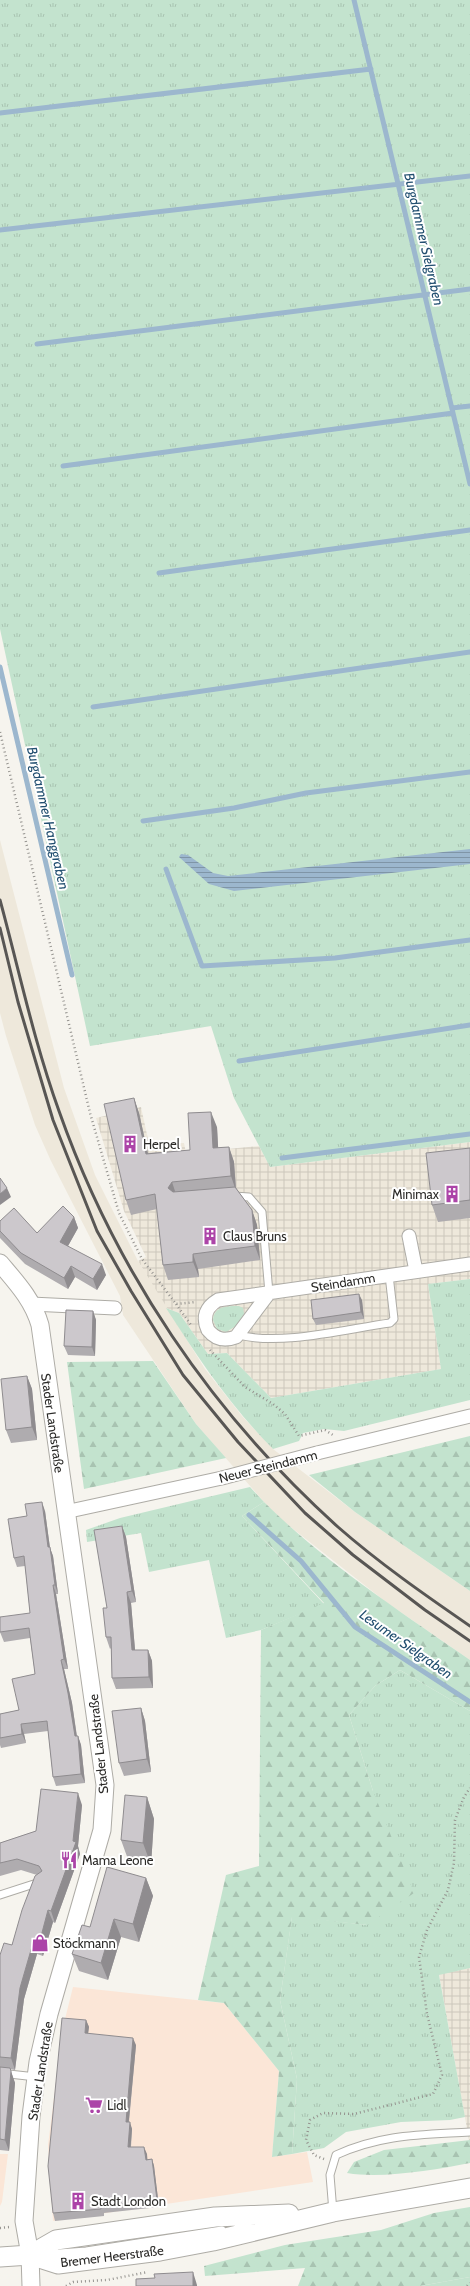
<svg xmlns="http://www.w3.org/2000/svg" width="470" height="2286" viewBox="0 0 470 2286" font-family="Cabin,sans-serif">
<defs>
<pattern id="industrial-grid" width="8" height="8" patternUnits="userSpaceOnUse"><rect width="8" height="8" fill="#eee8db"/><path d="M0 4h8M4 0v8" fill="none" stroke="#ccc7bc"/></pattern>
<pattern id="grass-tufts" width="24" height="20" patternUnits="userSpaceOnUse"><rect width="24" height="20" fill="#c3e3ce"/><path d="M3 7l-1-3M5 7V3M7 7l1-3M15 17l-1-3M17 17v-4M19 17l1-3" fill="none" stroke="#a8c3b1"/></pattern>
<pattern id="forest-firs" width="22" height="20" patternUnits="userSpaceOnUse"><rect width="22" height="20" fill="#c3e3ce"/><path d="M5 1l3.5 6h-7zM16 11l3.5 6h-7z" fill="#a8c3b1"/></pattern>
<pattern id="water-rules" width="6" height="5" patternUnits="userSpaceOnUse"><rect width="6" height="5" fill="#9cb7ce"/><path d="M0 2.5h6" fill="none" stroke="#7f95a7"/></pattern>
</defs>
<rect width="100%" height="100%" fill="#f6f4ee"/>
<path fill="#fbe6d7" d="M73,1987L224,2003L279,2071L272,2157L307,2152L313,2182L53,2221L48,2145L63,2027Z
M0,2154H8L2,2202L0,2206Z"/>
<path fill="url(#industrial-grid)" d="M141,1107L149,1144L184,1143L186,1153L259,1146L270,1167L470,1142V1279L428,1284L441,1369L271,1398L227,1353L208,1354L179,1313L166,1308L138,1261L146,1257L124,1211L96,1118Z
M470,1968V2140H469L439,1974Z"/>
<path fill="#eee8db" d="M0,840L64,1088L95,1175L138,1261L205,1369L242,1416L273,1449L355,1512L470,1591V1660L386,1602L283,1521L264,1502L196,1424L123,1315L120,1296L51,1161L35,1125L6,1036L0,1013Z"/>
<path fill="url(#grass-tufts)" d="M0,0H470V1142L270,1167L234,1098L211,1026L90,1046L0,629Z
M470,1279V1400L344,1431L324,1429L303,1433L299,1441L273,1449C229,1404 200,1361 166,1308L179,1313L208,1354L227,1353L271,1398L441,1369L428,1284Z
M239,1306L243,1308L244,1314L236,1326L226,1332L217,1329L213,1320C214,1306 227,1306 239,1306Z
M250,1487L264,1502L242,1516L324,1604L261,1630L226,1638L209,1560L149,1572L141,1533L87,1542L86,1530L120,1518Z
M400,1670L470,1711V1968L439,1975L465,2117L450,2120L401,2122L346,2132L324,2148L292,2154L297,2079L280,2000L292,1916L367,1925L373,1791L349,1715L375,1686Z"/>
<path fill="url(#forest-firs)" d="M153,1361L196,1424L226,1458L84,1489L67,1362Z
M470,1436V1591L355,1512L309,1475Z
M264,1502C323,1561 401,1612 470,1660V1711L400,1670L375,1686L349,1715L373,1791L414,1893L367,1925L292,1917L280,2000L297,2079L292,2154L272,2157L279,2071L224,2003L198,2000L226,1875L259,1866L261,1630L324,1603L242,1516Z
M470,2140V2163C434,2170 382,2179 347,2173L354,2162L384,2150Z
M470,2207V2277L420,2286H298L305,2268L205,2276L204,2266L285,2245L381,2230L434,2213Z"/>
<path fill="#c3e3ce" d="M470,2277V2286H420Z"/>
<path fill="url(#water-rules)" d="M470,849V864L234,891L209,884L179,857L181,854L188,855L213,873L228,876Z"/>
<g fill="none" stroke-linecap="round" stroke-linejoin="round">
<path stroke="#9cb7ce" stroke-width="5" d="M354,0L470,484
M0,113L371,69
M0,230L470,176
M37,344L470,289
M452,408L470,406
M63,466L453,413
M159,573L470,530
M0,667L72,975
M93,707L470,652
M143,821L234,808L306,793L470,772
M166,869L202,966L335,958L470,940
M239,1061L470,1025
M282,1158L470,1134
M249,1515L301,1561L355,1627L470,1702"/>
<g stroke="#aeaca6" stroke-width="9">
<path id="service" d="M234,1196L249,1197L262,1212L269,1293
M239,1335C281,1346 346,1329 390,1323L394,1319L389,1275
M0,1895L40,1882
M0,2073L36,2077
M333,2212L330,2175L336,2155C382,2134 421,2135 470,2132
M46,2254L86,2251L222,2230"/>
</g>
<g stroke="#aeaca6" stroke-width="15">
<path id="minor" d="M409,1236L416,1271
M269,1293L236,1337C225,1341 216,1340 208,1330C202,1317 206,1307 218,1300L470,1264
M31,1304L115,1308
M317,1453L470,1416
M65,1512L222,1478"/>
</g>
<g stroke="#aeaca6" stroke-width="19">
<path id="tertiary" d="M0,1263C16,1282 33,1300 40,1325L105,1785L102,1830L49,2014L38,2062L31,2116L24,2221L30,2255L31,2286"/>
</g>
<g stroke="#aeaca6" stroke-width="21">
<path id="secondary" d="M30,2255L56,2240L215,2217L289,2214
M0,2257L30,2255L58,2264L160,2251L213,2241L333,2212L470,2188"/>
</g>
<path stroke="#95938f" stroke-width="2.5" stroke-dasharray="1 3" stroke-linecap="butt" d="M0,732L90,1113L119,1213L142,1259L176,1304L196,1302
M176,1304L191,1325
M210,1350L245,1387L273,1404L285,1414L299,1436L325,1430L333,1435
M324,2159L314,2155L306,2140L310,2120L323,2113L354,2114L433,2094L442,2075L427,2014L419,1957L427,1930L448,1890L454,1863L455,1820L464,1797L470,1788
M0,2228L10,2227
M66,2286L73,2282L107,2280L148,2272
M467,2286L470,2283"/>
<use href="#service" stroke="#fff" stroke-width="7"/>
<use href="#minor" stroke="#fff" stroke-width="13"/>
<use href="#tertiary" stroke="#fff" stroke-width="17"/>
<use href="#secondary" stroke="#fff" stroke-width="19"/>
<path stroke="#585654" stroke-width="3" d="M0,900C19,970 34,1042 59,1111C115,1270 212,1414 338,1527C379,1563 425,1595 470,1626
M0,928L18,1002L53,1120L97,1231L131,1291L183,1375L238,1442L305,1513L353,1555L425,1610L470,1641"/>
<g stroke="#aeaca6" stroke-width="15" stroke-linecap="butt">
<path id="minor-bridge" d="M222,1478L317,1453"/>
</g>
<use href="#minor-bridge" stroke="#fff" stroke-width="13"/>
</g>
<path fill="#afacaf" d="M134,1098L139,1113L148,1153L190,1150L217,1127L218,1148L229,1147L234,1162L236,1188L252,1210L257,1225L260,1260L198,1269L199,1277L168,1280L163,1265L157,1209L131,1215L126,1200Z
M470,1148V1218L438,1222L432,1205Z
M74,1217L78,1228L68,1246L106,1275L97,1290L75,1277L68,1289L25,1264L0,1238V1221L37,1233Z
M362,1300L364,1319L316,1325L313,1319Z
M93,1311L96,1320L95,1356L68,1355L64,1346Z
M27,1376L32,1389L37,1440L11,1443L6,1430Z
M45,1511L50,1548L53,1556L58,1594H56L68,1669H64L72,1703L77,1736H78L81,1745L85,1783L56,1786L53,1777L48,1731L24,1734L26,1743L1,1748L0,1745V1714L19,1710L35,1674L30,1638L4,1642L0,1632L30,1613L25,1566L17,1567L14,1558L27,1516Z
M122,1526L126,1537L136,1602L131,1603L135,1650H148L152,1661L153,1688L116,1689L112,1678L111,1648L110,1649L106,1637L107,1608Z
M141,1708L145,1721L151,1772L124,1776L119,1763Z
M147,1797L154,1819L151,1865L129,1862L121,1840Z
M82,1805L78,1846L80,1854L55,1923L53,1922L43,1956L37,1954L24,1999L15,2070L10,2069L15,2083L9,2151L0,2150V1955L12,1945L37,1875L21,1870L0,1876V1843L36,1831Z
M146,1878L153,1896L139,1942L121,1937L108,1980L79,1971L72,1954L90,1927Z
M86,2020L89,2027L88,2034L136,2045L129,2122L132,2129L131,2147L147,2154V2159H152L154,2166L159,2207L104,2213V2216L55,2221L53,2213Z"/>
<path fill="#8f8c8f" d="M134,1098L139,1113L151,1168L146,1154Z
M211,1112L217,1127L219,1163L213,1148Z
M229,1147L234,1162L236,1191L231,1176Z
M172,1182L177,1197L168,1188Z
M7,1188L11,1197L0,1205V1194Z
M252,1210L257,1225L260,1260L255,1246Z
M74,1217L78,1228L64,1253L60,1242Z
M193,1254L198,1269L199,1277L193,1262Z
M102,1264L106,1275L97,1290L93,1279Z
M71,1266L75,1277L68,1289L64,1278Z
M359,1294L362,1300L364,1319L361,1312Z
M93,1311L96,1320L95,1356L92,1347Z
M27,1376L32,1389L37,1440L32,1427Z
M42,1502L45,1511L50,1548L53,1556L58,1594L55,1585L48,1547Z
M122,1526L126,1537L136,1602L132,1591Z
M53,1585L56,1594L68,1669L64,1659Z
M127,1592L131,1603L136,1661L132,1650Z
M148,1650L152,1661L153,1688L149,1677Z
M61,1660L64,1669L72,1703L78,1745L75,1736Z
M141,1708L145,1721L151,1772L147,1759Z
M21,1724L24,1734L26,1743L22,1734Z
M78,1736L81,1745L85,1783L81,1774Z
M78,1793L82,1805L78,1846L80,1854L55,1923L51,1911L73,1841Z
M147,1797L154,1819L151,1865L143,1843Z
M146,1878L153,1896L139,1942L133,1924Z
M48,1910L53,1922L43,1956L39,1944Z
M114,1919L121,1937L108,1980L101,1963Z
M33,1943L37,1954L24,1999L15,2070L11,2058L20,1988Z
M86,2020L89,2027L87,2040L85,2033Z
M133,2038L136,2045L128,2129L126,2122Z
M11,2071L15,2083L9,2151L5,2140Z
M130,2122L132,2129L130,2154L128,2147Z
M144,2147L147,2154L148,2167L146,2160Z
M152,2159L154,2166L159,2207L157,2200Z
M193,2272L197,2285V2286H193Z"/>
<path fill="#ccc8cc" stroke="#8f8c8f" d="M134,1098L146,1154L190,1150L188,1113L211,1112L213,1148L229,1147L231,1176L172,1182L168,1188L173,1192L235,1187L252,1210L255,1246L193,1254V1262L163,1265L155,1194L126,1200L104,1104Z
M470,1148V1200L432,1205L426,1153Z
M0,1178L7,1188L0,1194Z
M63,1206L74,1217L60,1242L102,1264L93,1279L71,1266L64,1278L21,1253L0,1231V1221L14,1208L37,1233Z
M359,1294L361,1312L313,1319L311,1300Z
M66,1310L93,1311L92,1347L64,1346Z
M27,1376L32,1427L6,1430L1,1379Z
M42,1502L48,1547H50L55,1585H53L64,1659L61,1660L68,1693L75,1736H78L81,1774L53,1777L47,1721L21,1724L22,1734L0,1738V1714L19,1710L12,1679L35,1674L29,1628L0,1632V1617L30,1613L24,1556L14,1558L8,1519L27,1516L25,1504Z
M122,1526L132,1591L127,1592L132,1650H148L149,1677L112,1678L111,1637H106L103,1608H107L94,1530Z
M141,1708L147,1759L119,1763L112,1711Z
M41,1789L78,1793L73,1841L76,1842L51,1911L48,1910L39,1944L33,1943L20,1988L11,2058L0,2057V1955L4,1943L12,1945L22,1910L35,1876L42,1871L39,1866L17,1859L0,1863V1843L36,1831Z
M125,1795L147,1797L143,1843L121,1840Z
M107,1867L146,1878L133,1924L114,1919L101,1963L72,1954L82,1925L90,1927Z
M62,2018L86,2020L85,2033L133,2038L126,2122H130L128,2147H144L146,2160L152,2159L157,2200L101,2206V2209L53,2213L48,2166Z
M0,2067L10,2068L11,2071L5,2140L0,2139Z
M193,2272V2286H136V2279L155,2278L154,2274Z"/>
<defs>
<g id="building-bare" transform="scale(1.38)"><path d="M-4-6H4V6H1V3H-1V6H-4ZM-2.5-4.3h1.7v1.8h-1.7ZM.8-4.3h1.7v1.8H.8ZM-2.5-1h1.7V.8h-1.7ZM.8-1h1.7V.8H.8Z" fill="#ac44a8" stroke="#fff" stroke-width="2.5" paint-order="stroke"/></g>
<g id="restaurant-bare" transform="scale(1.38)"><path d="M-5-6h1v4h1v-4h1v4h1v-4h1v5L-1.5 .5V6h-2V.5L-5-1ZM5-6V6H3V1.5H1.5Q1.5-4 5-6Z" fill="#ac44a8" stroke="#fff" stroke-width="2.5" paint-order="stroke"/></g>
<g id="shop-bare" transform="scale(1.38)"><path d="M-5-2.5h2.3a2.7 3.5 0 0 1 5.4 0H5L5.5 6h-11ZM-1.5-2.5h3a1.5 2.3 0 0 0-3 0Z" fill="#ac44a8" stroke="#fff" stroke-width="2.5" paint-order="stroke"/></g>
<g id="supermarket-bare" transform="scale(1.38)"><path d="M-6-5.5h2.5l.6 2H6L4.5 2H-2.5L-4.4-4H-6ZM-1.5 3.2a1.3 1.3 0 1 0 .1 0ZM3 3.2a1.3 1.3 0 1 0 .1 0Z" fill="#ac44a8" stroke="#fff" stroke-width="2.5" paint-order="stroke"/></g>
</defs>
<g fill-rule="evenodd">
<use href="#building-bare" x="130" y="1144"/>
<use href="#building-bare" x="452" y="1194"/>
<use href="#building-bare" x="210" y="1236"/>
<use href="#restaurant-bare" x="69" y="1860"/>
<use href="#shop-bare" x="40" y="1943"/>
<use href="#supermarket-bare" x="94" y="2105"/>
<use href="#building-bare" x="78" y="2201"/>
</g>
<g text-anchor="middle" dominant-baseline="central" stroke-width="4" stroke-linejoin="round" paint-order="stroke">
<g font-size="13" fill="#2b2a28" stroke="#fff" text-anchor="start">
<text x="143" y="1144">Herpel</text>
<text x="439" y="1194" text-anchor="end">Minimax</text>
<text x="223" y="1236">Claus Bruns</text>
<text x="82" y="1860">Mama Leone</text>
<text x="53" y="1943">Stöckmann</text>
<text x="107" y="2105">Lidl</text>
<text x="91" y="2201">Stadt London</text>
</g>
<g font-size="13" fill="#2b2a28" stroke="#fff">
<text transform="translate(343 1282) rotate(-9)">Steindamm</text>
<text transform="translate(53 1423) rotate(82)">Stader Landstraße</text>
<text transform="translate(268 1466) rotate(-14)">Neuer Steindamm</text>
<text transform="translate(98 1744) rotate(-96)">Stader Landstraße</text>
<text transform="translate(40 2071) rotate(-81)">Stader Landstraße</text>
<text transform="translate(112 2256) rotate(-7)">Bremer Heerstraße</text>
</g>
<g font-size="14" font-style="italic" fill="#224f70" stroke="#fff">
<text transform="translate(424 239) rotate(77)">Burgdammer Sielgraben</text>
<text transform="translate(48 818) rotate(77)">Burgdammer Hanggraben</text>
<text transform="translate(406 1644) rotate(35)">Lesumer Sielgraben</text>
</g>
</g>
</svg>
